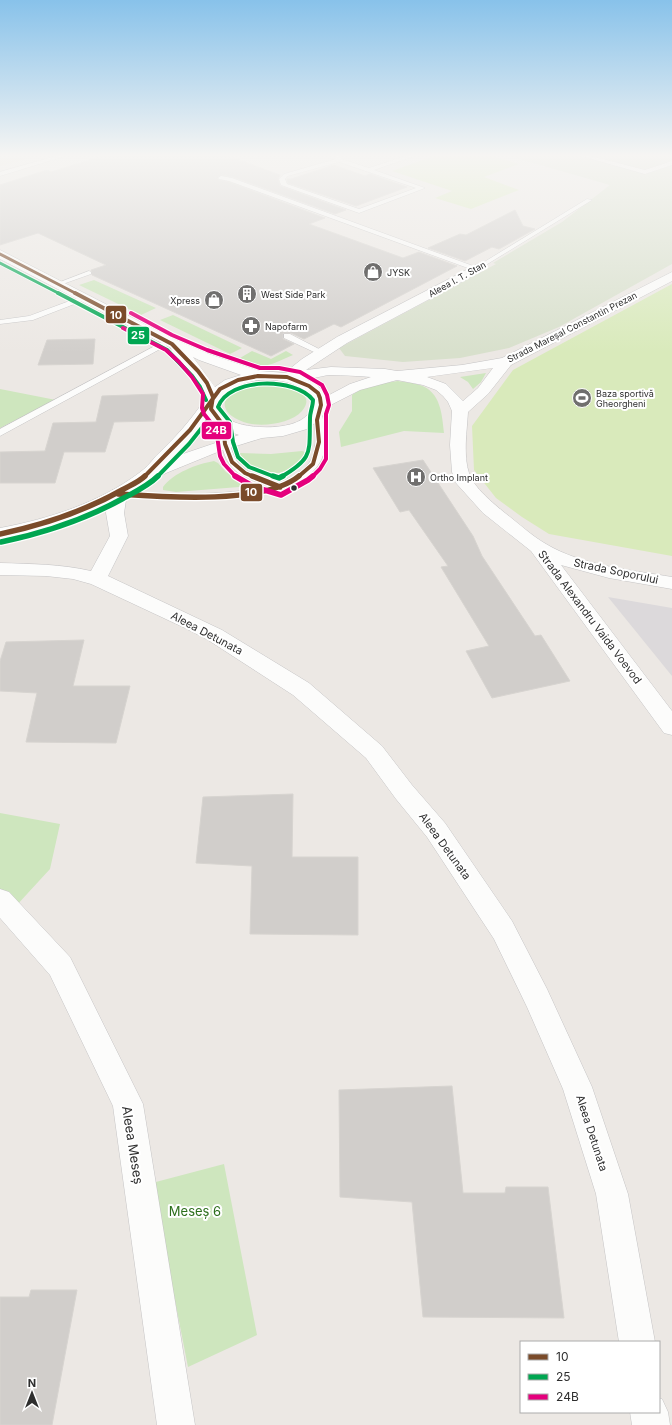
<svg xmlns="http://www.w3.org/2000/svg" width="672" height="1425" viewBox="0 0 672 1425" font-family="Inter,sans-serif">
<rect width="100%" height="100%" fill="#ece8e4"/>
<path fill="#dcd9db" d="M608,597L672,608V676Z"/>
<path fill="#e6e0d3" d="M0,154H45L0,166Z"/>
<path fill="#cee6be" d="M94,280L156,308L141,315L79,285Z
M173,315L242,348L230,354L160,320Z
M252,351L271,359L286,351L293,355C267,366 267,370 240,358Z
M486,373L481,382L473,389L468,382L460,377Z
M398,381C405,382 414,383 420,385C441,392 442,415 444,433L404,431L341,447L339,432L352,411V395L365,386Z
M266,383C278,383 320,390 302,411C290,425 256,428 241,421C234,418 227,414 225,407C221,389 254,384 266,383Z
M0,389L56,400L0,428Z
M302,451L305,452V454C281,482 262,479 235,455L238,453L271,454Z
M214,461L218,463L226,472L245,485L239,487L176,492L163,490V487C173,473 197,464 214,461Z
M0,813L60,824L50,869L16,906L0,889Z
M224,1164L257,1335L188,1367L152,1183Z"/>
<path fill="#d8e0cc" d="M502,154H672V264L559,327L509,348L460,358L403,362L345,356L339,348L496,264L493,263L562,222L610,185Z"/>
<path fill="#d9eabb" d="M439,154H485L519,164L484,177L519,190L471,209L435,198L452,191L392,171Z
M672,284V556L549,534L522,517L496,498L474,470L472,426L513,370Z"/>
<path fill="#d1cecb" stroke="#d7d4d0" d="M109,154H223L280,175L278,179L280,186L346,210L335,214L233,177L221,175L217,178L219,180L229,182L325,218L309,224L403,258L419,252L457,266L341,327L334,324L304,339L291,333H283V339L294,344L271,356L92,275L91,270L106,265L38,233L0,245V185L47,170L51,172Z
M334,165L365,176L370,174L407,187L356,206L288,183L287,179H291Z
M515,210L523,226L535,229L499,249L492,247L465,261L428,248L460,234L466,235Z
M95,339L93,364L38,365L47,340Z
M158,394L154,421L114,422L105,452H64L55,483H0V452L45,451L53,423L96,422L102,396Z
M423,460L473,536L482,556L535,636L541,635L570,681L492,698L466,651L489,646L441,567L448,566L409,510L400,512L373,468Z
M84,640L73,686H130L116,743L26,742L37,693L0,691V661L6,642Z
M293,794L292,857H358V935L250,934L252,866L196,863L203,797Z
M452,1086L463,1193H505L506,1187H548L564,1318L423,1317L412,1202L340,1197L339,1090Z
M31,1290H77L52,1425H0V1297H29Z"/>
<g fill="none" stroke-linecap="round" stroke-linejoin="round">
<g stroke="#c5c4c5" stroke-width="1">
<path id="service" d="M63,154H72L0,176V172Z
M333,154H339L341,159L369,168L412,154H420L374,170L425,188L359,213L281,185L279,179L284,174L336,159ZM339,162L416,188L359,209L287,184L285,179L288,176Z
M574,154H583L645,170L672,161V165L645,174Z
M221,176L232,178L476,267L587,199L592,200L476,271L229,181L219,179L218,178Z
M89,271L91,272V274L60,285L55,284Z
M83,296H89L90,298L33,320L0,324V320L29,316Z
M284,334H290L321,350L320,352H314L284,338Z
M166,340H172L173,342L0,436V429Z
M318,410L322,413C324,427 328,444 322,458C300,511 164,500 118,497L113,494L118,491C169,494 220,497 270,486C229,474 224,465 218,424L222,421L226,424C233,466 238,471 279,483C319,466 317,453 314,413Z"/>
</g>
<g stroke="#c5c4c5" stroke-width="1">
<path id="minor" d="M478,264L482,265L484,268L482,271L347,343L306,370L331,367L385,369L397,371L462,365L502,358L672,272V281L511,365L488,394L468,412C467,430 463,456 469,473C473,487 494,504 505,513C518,523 532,536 546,544C583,566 631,570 672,577V589L609,578L561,565L672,711V735L664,733L531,551L483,513L456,483L452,472L450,445L452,411L448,402L443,396L436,390L423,385L397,380L360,390L321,410L316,408L313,405L316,402L350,384L371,377C358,376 344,375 330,375C317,376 298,384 287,381L285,378L287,371L302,359L337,337ZM493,368L478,388L463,401L446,384L427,377Z
M118,489L124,490L127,494L124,513L128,536L108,576L222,630L309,683L382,746L412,785L445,823L512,921L547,989L592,1087L628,1194L655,1342H619L596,1194L563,1089L527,1007L494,939L427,837L396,799L366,758L293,695L208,640L185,628L91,584L73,579L46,576L0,575V563C31,564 61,564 91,571L110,536L106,513L109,494L112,490Z
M0,889L9,892L70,957L143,1104L195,1425H157L113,1106L50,975L0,918Z
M659,1398L662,1399L668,1412L670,1425H632L630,1412H659Z"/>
</g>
<g stroke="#c5c4c5" stroke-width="1">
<path id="secondary" d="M0,250L174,339L209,354L260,371L286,373L306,379L317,385L323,391L328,401L327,408L321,418L307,429L283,436L262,438L220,451L166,473L145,484L122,499L94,511L51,527L0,540V528C48,519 99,503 139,473C145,469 151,462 156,456C177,436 190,421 206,398L195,380L172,352L171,348L0,259ZM193,357L199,360L241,375L225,380L215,387ZM259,380C275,379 289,381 303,389C309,393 313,398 312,404C310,432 252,430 234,422C224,418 219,413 219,402C229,389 242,382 259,380ZM208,418L217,427L239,435L174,457L200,430Z"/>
</g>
<use href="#service" fill="#fcfcfb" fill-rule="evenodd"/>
<use href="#minor" fill="#fcfcfb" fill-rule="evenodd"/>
<use href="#secondary" fill="#fcfcfb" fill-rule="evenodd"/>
<g stroke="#fff" stroke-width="4.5">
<path id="bus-1-far2" d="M0,254L77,294"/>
</g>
<g stroke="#fff" stroke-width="6">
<path id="bus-1-far1" d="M75,293L172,344L198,371L207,383L213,397
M213,397L211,409L223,425L225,444L232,462L245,473L254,477
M144,477L190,430L220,389L238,380L258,376L287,377L309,386L318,393L320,398L321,405L317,420L319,442L313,464L298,477"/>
</g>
<g stroke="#fff" stroke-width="8">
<path id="bus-1" d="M252,476L280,487
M118,494C162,497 264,505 299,476
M0,534C43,525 83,512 122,490C129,486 139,482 145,476"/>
</g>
<g stroke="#fff" stroke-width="4.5">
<path id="bus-2-far2" d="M0,263L60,294"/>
</g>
<g stroke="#fff" stroke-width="6">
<path id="bus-2-far1" d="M58,293L167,350L192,376L200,387L206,400
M157,477L189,444L208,420
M275,477L249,467L238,457L233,442L230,422L218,407C229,377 295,377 313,400C313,406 310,412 310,418C309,452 314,458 281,477"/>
</g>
<g stroke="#fff" stroke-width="8">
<path id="bus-2" d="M273,476L279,478L283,476
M1,542C44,533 84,520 122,499C135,492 148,486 158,476"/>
</g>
<g stroke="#fff" stroke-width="6">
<path id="bus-3-far1" d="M131,313L172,335L207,350L260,368H279L300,372L322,385L327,395L329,405L326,414V459L320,469L312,477
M123,328L166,350L179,362L192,377L203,394L202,408L204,414L216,429L220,456L224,464L236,477"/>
</g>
<g stroke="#fff" stroke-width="8">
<path id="bus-3" d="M235,476L254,487L281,495L308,480L313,476"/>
</g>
<use href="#bus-1-far2" stroke="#7a4b2a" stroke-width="3"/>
<use href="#bus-1-far1" stroke="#7a4b2a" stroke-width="4"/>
<use href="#bus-1" stroke="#7a4b2a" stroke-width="5.5"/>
<use href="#bus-2-far2" stroke="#00a651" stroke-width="3"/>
<use href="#bus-2-far1" stroke="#00a651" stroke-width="4"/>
<use href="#bus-2" stroke="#00a651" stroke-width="5.5"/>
<use href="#bus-3-far1" stroke="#e5007d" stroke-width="4"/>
<use href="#bus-3" stroke="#e5007d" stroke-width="5.5"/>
</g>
<linearGradient id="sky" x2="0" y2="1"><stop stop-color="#88c2ea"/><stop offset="0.44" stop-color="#f6f5f3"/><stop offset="1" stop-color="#f6f5f3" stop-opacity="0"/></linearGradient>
<rect width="672" height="353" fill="url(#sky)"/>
<defs>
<g id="shop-disc" transform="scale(1)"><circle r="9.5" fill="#706f6e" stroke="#fff"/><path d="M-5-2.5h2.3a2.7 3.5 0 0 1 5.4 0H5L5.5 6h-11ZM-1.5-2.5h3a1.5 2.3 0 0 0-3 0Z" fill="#fff"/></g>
<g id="building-disc" transform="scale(1)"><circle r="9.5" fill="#706f6e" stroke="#fff"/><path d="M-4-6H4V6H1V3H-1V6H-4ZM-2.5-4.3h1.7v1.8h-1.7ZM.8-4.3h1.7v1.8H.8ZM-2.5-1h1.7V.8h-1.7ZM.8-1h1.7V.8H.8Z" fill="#fff"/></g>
<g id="pharmacy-disc" transform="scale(1)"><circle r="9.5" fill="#706f6e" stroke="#fff"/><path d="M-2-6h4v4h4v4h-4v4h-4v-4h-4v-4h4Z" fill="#fff"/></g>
<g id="stadium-disc" transform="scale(1)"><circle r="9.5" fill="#706f6e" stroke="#fff"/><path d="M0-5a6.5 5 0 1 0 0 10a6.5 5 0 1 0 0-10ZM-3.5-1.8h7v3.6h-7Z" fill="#fff"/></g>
<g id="hospital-disc" transform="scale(1)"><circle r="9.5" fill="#706f6e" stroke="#fff"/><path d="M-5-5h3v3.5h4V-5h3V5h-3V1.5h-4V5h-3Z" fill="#fff"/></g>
</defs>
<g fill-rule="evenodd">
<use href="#shop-disc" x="373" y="272"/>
<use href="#building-disc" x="247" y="294"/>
<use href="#shop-disc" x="214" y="300"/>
<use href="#pharmacy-disc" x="251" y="326"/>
<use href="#stadium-disc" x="582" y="398"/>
<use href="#hospital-disc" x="416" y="477"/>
</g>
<circle fill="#2e2e2e" stroke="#fff" stroke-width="1.5" cx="294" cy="488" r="3.5"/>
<g text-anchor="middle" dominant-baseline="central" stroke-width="4" stroke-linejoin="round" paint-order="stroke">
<g font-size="9" fill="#2e2e2e" stroke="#fff" text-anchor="start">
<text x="387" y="272">JYSK</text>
<text x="261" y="294">West Side Park</text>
<text x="200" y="300" text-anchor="end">Xpress</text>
<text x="265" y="326">Napofarm</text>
<text x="596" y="393">Baza sportivă<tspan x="596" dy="10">Gheorgheni</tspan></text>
<text x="430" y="477">Ortho Implant</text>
</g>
<g font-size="9" fill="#2e2e2e" stroke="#fff">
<text transform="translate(457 279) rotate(-29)">Aleea I. T. Stan</text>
<text transform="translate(572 327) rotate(-27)">Strada Mareșal Constantin Prezan</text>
</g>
<g font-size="11" fill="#2e2e2e" stroke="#fff">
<text transform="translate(616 571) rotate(12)">Strada Soporului</text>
<text transform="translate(590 617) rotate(53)">Strada Alexandru Vaida Voevod</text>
<text transform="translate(207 633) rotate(28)">Aleea Detunata</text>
<text transform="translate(445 846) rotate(54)">Aleea Detunata</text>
<text transform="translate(592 1133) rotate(72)">Aleea Detunata</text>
</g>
<g font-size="13" fill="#2e2e2e" stroke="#fff">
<text transform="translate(133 1145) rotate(81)">Aleea Meseș</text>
</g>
<g font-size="13" fill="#2c6e1b" stroke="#fff">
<text x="195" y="1211">Meseș 6</text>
</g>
</g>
<g stroke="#fff" stroke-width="1.5">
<rect x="105" y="305" width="22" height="19" rx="4" fill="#7a4b2a"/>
<rect x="127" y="326" width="23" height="19" rx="4" fill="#00a651"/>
<rect x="201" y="421" width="31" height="19" rx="4" fill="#e5007d"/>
<rect x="240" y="483" width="23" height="19" rx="4" fill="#7a4b2a"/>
</g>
<g font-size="11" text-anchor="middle" font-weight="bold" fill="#fff">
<text x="116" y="319">10</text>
<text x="138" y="339">25</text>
<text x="216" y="434">24B</text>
<text x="251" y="496">10</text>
</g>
<rect x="520" y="1341" width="140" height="72" fill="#ffffff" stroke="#ababab"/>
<rect x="528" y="1354" width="20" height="6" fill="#7a4b2a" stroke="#ababab"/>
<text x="556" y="1361" font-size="12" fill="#2e2e2e">10</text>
<rect x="528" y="1374" width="20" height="6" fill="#00a651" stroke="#ababab"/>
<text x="556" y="1381" font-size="12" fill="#2e2e2e">25</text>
<rect x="528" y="1394" width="20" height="6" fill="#e5007d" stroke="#ababab"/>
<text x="556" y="1401" font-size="12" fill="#2e2e2e">24B</text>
<g transform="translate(32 1393)" stroke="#ffffff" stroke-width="3" paint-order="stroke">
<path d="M0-3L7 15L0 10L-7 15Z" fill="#2e2e2e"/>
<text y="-6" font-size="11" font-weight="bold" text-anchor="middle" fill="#2e2e2e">N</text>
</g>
</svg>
